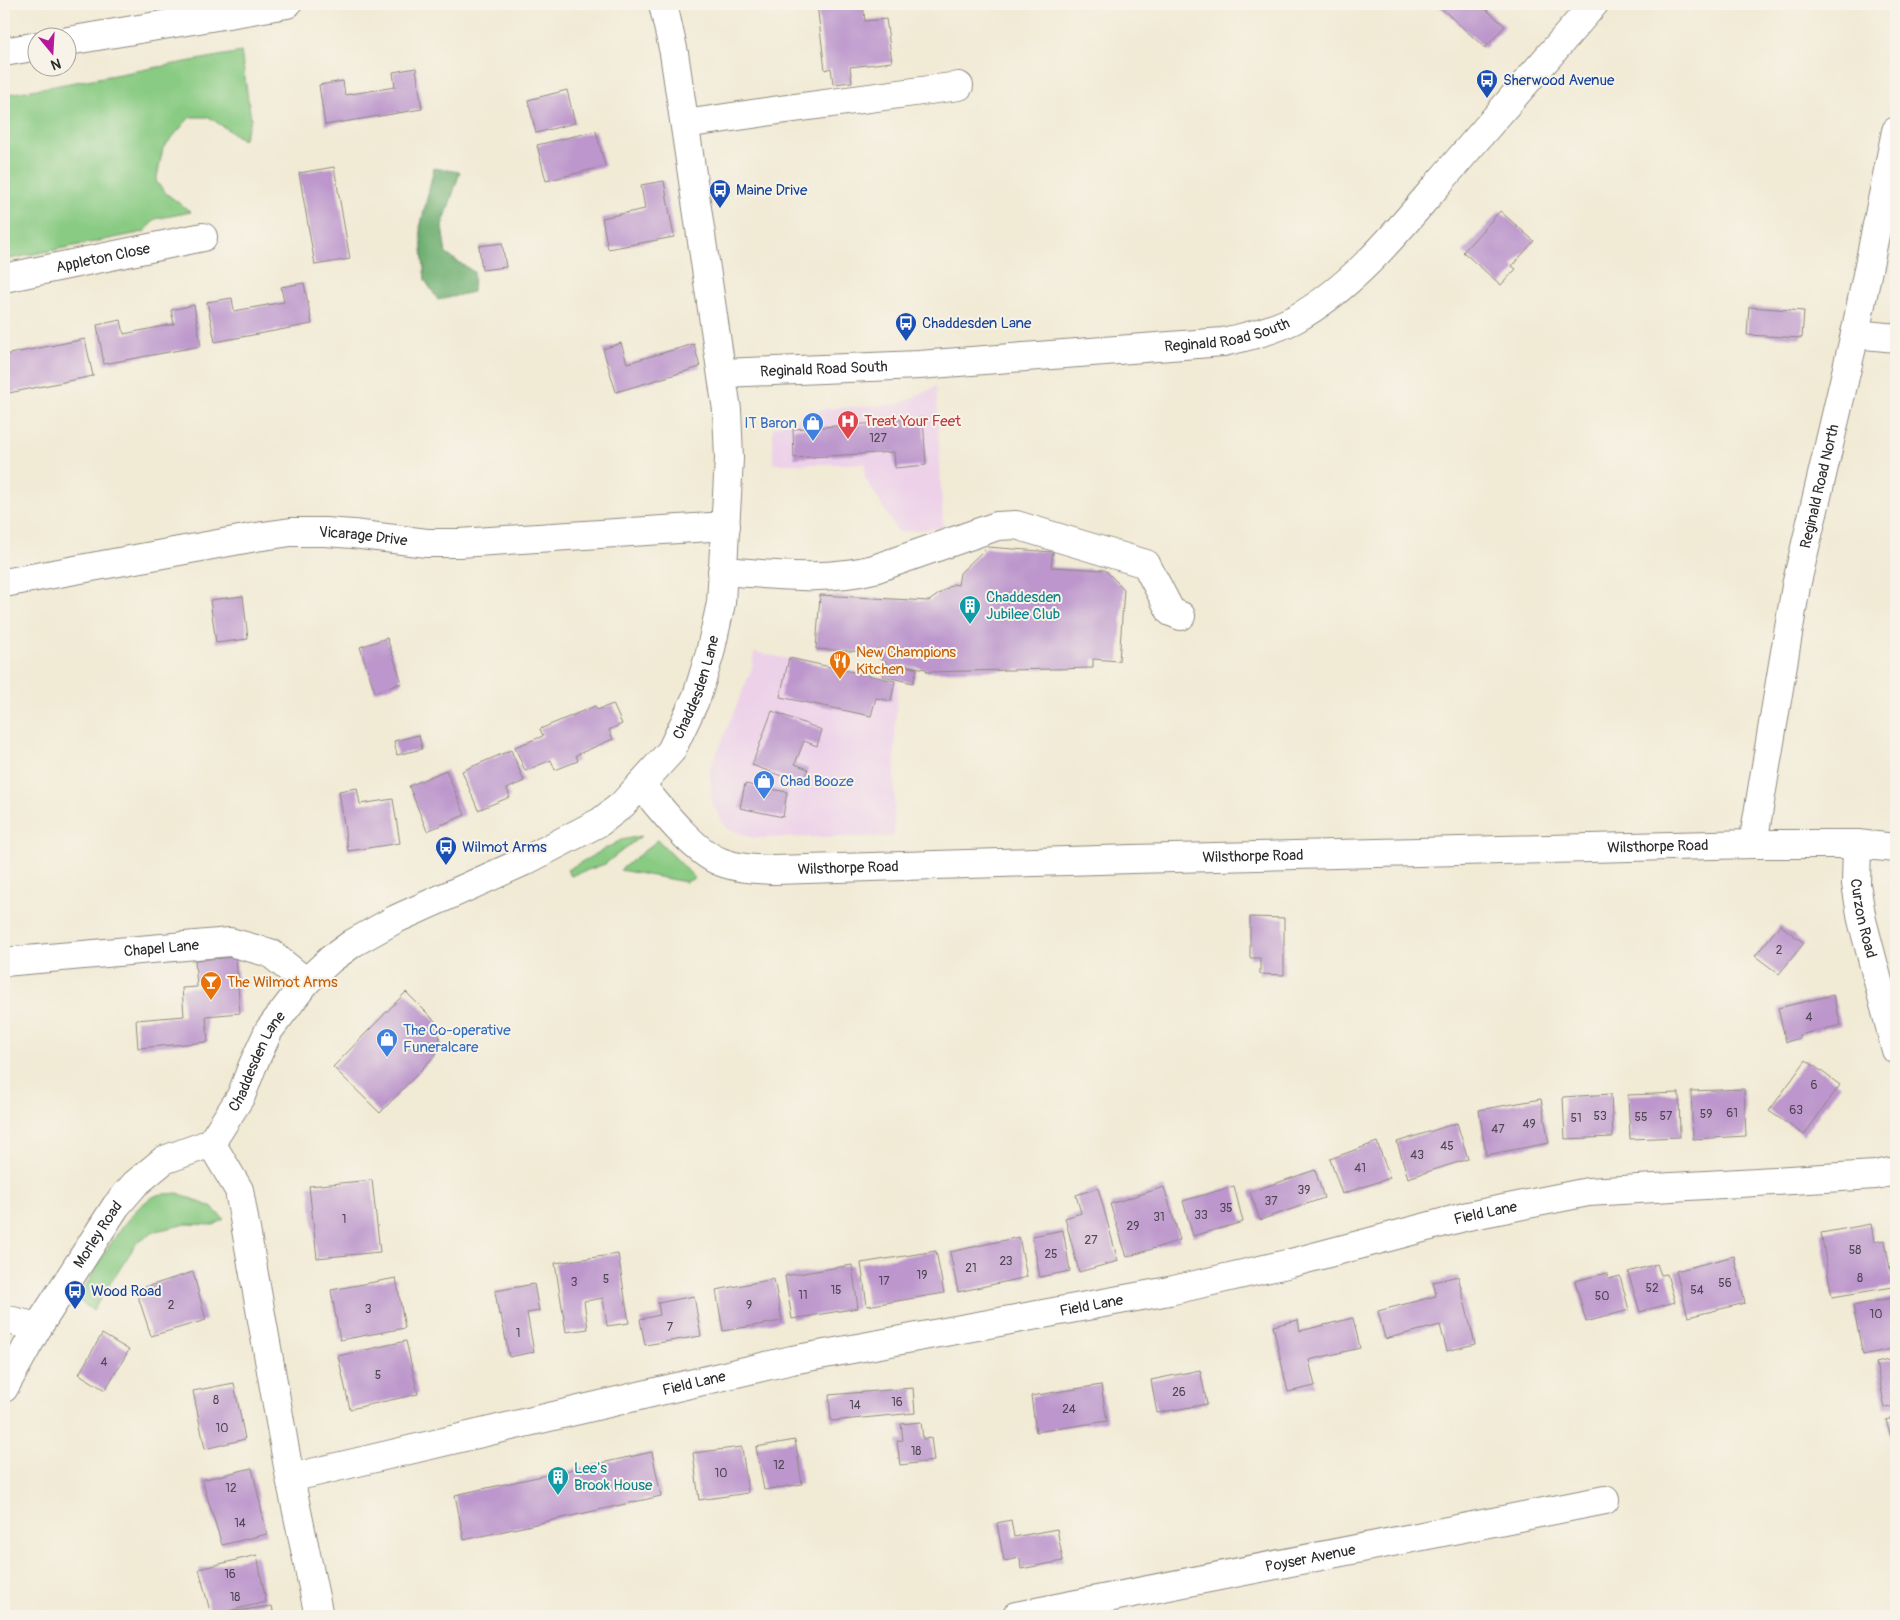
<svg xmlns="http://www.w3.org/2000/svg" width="1900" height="1620" viewBox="0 0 1900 1620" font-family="Pangolin,sans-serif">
<rect width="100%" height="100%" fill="#f7f3e8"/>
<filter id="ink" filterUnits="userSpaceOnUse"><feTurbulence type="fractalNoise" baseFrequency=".02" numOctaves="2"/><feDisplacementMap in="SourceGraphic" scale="10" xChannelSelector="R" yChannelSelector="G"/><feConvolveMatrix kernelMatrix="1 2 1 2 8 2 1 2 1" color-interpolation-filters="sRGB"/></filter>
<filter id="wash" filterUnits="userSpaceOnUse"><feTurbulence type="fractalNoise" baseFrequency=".0096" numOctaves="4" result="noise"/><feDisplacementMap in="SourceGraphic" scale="20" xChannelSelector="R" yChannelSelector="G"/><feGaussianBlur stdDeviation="1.12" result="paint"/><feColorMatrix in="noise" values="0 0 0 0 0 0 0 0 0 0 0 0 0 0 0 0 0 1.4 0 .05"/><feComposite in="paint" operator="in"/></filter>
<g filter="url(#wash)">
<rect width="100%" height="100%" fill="#f1ead5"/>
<path fill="#edd1e9" d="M936,386L943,528L898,532L865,478V464H773V428L823,409L900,404Z
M754,652L898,681L895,730L894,836L753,838L726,828L712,802L710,770L752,668Z"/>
<path fill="#89cb83" stroke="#5a7b57" d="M241,52L251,119L243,140L209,117H190L163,148L156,182L167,194L191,212L155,219L144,232L4,260V95Z
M641,836L605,864L571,876L567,870L621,840Z
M658,840L695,878L686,882L620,870Z
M178,1193L211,1207L224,1219L214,1225L186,1224L156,1231L138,1241L93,1310L77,1300C96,1270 124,1211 155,1196C161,1193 171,1194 178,1193Z"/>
<path fill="#6eaf71" stroke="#4c6d4e" d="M434,168L460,172L442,227L446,254L474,272L473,292L438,300L425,280L420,228Z"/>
<g id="blocks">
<path fill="#bc96cc" d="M817,4H863L865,21L886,19L892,62L850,67L852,82L833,84L831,68L825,70Z
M1443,4H1480L1505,26L1485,48L1440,7Z
M416,68L422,109L325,125L319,85L343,81L345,95L395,87L393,72Z
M567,90L575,123L536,133L528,100Z
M596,131L605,166L546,181L537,145Z
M334,167L350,259L315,265L299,173Z
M664,181L674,237L608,249L602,218L645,209L641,185Z
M1500,211L1534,241L1512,266L1516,269L1501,285L1463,252Z
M502,243L506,267L482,270L479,246Z
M304,283L312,324L215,342L207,302L232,298L234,311L284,302L281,287Z
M194,305L201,346L104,364L97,325L121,320L124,334L174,324L171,310Z
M1749,307L1804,311L1802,338L1747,335Z
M85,339L93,376L4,394V355Z
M621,343L627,363L694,344L700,367L616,392L603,349Z
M923,418L926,465L895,468L894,452L794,458L793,429L892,422V420Z
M987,547L1053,552L1051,567L1105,570L1124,589L1119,661L1093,659V668L927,672L926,669L897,664L917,669L913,683L883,676L886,662L882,661V653L816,649L820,595L929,601L953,584L958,585L960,573Z
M243,596L248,639L216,643L210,600Z
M387,638L402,683L375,692L360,647Z
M789,658L895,681L891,701L876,698L871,716L780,697Z
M613,704L622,724L609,730L613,739L576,755L578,761L555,770L551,760L525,771L515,747L543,736L540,729L595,706L597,710Z
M772,711L822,730L817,746L804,741L795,764L808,769L803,784L752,765Z
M419,735L422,749L397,755L394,741Z
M511,750L524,781L507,789L510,797L478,810L462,771Z
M446,770L465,815L427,831L409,786Z
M745,784L787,792L783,817L740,808Z
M357,788L360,804L393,799L400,843L348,851L339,791Z
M1250,917L1284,918V975L1260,974V958H1250Z
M1780,925L1804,943L1779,974L1755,956Z
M236,957L240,1013L206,1016L208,1042L138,1048L136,1020L184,1016L182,988L197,987L195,960Z
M406,992L436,1022L442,1048L380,1113L333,1067Z
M1833,995L1841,1025L1799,1035L1800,1038L1786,1042L1778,1008Z
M1806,1060L1840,1085L1804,1135L1769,1111Z
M1744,1089L1746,1136L1693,1139L1691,1091Z
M1679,1093L1680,1137L1630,1139L1628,1095Z
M1611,1094L1613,1137L1565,1139L1563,1097Z
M1541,1099L1549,1143L1486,1155L1479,1110Z
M1457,1123L1468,1159L1408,1178L1397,1142Z
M1377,1142L1390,1178L1342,1194L1330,1159Z
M1315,1170L1324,1198L1260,1220L1250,1192Z
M372,1180L380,1252L317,1258L309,1186Z
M1234,1186L1243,1222L1193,1236L1183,1201Z
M1164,1187L1180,1240L1127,1257L1110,1204Z
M1098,1188L1118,1261L1079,1272L1065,1218L1081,1213L1076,1195Z
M1871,1224L1874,1242L1885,1240L1893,1287L1832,1297L1821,1233Z
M1063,1230L1070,1271L1040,1277L1032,1236Z
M1019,1237L1027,1277L958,1292L950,1252Z
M936,1251L944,1293L867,1306L861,1263Z
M618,1254L629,1323L607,1326L603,1298L592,1300L584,1301L588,1329L566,1332L555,1263Z
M1734,1256L1745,1303L1688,1317L1676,1271Z
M1657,1264L1661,1275L1667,1274L1675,1302L1640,1312L1628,1272Z
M852,1265L858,1308L792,1319L785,1276Z
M193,1272L206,1320L151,1336L136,1290Z
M1607,1273L1609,1279L1620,1276L1629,1310L1586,1322L1575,1281Z
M1458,1276L1475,1344L1447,1351L1440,1325L1385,1339L1378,1311L1436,1296L1433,1282Z
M396,1278L405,1328L340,1340L331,1290Z
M774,1279L782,1321L723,1331L716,1290Z
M534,1284L539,1311L527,1313L534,1352L509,1357L501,1314L499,1315L495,1291Z
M694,1296L701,1336L645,1345L640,1319L660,1315L658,1303Z
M1896,1297V1348L1863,1355L1853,1306Z
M1353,1318L1360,1348L1309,1360L1315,1386L1288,1392L1273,1326L1298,1320L1300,1331Z
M102,1334L129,1350L105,1390L79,1374Z
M406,1341L418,1394L350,1409L338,1356Z
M1896,1358V1406L1885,1408L1876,1363Z
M1200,1370L1207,1404L1157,1413L1151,1380Z
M234,1383L245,1439L205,1449L193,1391Z
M1101,1385L1107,1421L1036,1432L1031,1396Z
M913,1388L915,1413L831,1421L829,1395Z
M1896,1417V1455L1886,1420Z
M921,1422L923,1439L931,1438L934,1461L900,1465L897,1441L903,1440L901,1424Z
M795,1440L802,1484L764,1490L756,1447Z
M742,1447L748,1493L699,1500L693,1453Z
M652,1452L661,1496L464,1540L455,1495Z
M252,1468L267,1534L222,1545L202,1480Z
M1011,1520L1014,1537L1057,1529L1063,1561L1021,1569L1020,1558L1004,1561L997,1523Z
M257,1555L266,1602L211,1615L199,1569Z
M272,1606L274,1616H228V1612Z"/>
</g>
</g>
<g filter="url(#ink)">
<use href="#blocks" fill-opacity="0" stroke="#8e8a80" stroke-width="1"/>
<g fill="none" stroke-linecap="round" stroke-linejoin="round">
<g stroke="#8e8a80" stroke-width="30">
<g id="minor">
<path d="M68,41L287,4"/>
<path d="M4,52L38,46"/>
<path d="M685,124L772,111L959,86"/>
<path id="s1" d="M4,278L203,237"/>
<path d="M1855,334L1896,338"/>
<path id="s2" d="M723,373L919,365L1223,342C1247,337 1272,331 1295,319C1357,285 1405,222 1450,170C1498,114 1546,59 1594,4"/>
<path d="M722,571C773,574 823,582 874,569L997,526L1016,525L1146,564L1171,612L1181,616"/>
<path id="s3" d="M4,583L256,537L291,532H325L353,534L427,543H459L726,526"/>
<path id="s4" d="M641,785C659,807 695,853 721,862C739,869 756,869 775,870L1132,859L1753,844H1857L1896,848"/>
<path id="s5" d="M1753,844L1796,586L1855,334L1896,131"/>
<path id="s6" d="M1857,844L1856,884L1862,920L1896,1050"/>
<path id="s7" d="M4,962L230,942L270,953L306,982"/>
<path id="s8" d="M211,1143L241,1096L252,1067L269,1030L306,982L331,959L353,943L396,919L525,861L600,822L622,805L671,751L697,696L710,653L721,603L729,459L727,410L674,53L663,4"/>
<path d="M211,1143L239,1190L290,1478L319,1616"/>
<path d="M4,1319L38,1327"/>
<path id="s9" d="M4,1388L38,1327L116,1206L135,1184L164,1160L211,1143"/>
<path id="s10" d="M290,1478L792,1360L1169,1291L1291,1263L1468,1216L1588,1192L1875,1175L1896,1171"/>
<path id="s11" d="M1016,1616L1605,1500"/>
</g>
</g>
<use href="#minor" stroke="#fff" stroke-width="28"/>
</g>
</g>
<defs>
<g id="bus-pin" transform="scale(1.125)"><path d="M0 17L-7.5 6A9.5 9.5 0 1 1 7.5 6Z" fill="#1a4fb4" stroke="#f7f3e8"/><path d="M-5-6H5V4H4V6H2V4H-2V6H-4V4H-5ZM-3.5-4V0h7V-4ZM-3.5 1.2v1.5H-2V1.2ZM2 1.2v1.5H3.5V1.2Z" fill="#fff"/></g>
<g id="hospital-pin" transform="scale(1.125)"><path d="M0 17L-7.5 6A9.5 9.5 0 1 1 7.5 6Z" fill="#e0444e" stroke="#f7f3e8"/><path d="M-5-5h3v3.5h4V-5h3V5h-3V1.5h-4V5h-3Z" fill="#fff"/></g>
<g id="shop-pin" transform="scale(1.125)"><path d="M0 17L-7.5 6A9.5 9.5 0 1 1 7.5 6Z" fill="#3f7fe0" stroke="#f7f3e8"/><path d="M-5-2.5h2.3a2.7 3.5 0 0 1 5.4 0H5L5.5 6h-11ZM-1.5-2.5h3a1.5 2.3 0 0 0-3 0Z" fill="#fff"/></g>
<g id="building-pin" transform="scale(1.125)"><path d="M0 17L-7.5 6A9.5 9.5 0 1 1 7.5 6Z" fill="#0f9aa8" stroke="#f7f3e8"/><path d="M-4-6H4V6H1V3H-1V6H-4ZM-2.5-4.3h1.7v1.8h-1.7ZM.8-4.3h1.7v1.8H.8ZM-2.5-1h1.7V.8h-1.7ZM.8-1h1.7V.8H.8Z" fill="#fff"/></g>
<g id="restaurant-pin" transform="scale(1.125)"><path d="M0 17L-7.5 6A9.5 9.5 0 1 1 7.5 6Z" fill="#e8710a" stroke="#f7f3e8"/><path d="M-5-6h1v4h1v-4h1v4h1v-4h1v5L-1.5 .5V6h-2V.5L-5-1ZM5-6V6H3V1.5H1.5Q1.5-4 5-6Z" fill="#fff"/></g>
<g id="bar-pin" transform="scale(1.125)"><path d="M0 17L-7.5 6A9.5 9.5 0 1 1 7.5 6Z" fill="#e8710a" stroke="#f7f3e8"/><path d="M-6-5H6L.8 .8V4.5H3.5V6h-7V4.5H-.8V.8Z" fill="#fff"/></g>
</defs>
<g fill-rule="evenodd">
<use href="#bus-pin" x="1487" y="80"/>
<use href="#bus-pin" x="720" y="190"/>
<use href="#bus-pin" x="906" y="323"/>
<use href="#hospital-pin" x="848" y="421"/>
<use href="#shop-pin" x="813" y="423"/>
<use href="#building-pin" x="970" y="606"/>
<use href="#restaurant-pin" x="840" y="661"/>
<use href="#shop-pin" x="764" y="781"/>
<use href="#bus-pin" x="446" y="847"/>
<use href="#bar-pin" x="211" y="982"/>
<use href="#shop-pin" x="387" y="1039"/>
<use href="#bus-pin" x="75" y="1291"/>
<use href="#building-pin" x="558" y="1477"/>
</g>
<g text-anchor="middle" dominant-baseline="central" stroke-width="4" stroke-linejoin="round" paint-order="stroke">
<g font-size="12" fill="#4f4653">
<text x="878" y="438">127</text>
<text x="1779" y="950">2</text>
<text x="1809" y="1017">4</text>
<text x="1814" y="1085">6</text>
<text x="1796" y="1110">63</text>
<text x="1732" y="1113">61</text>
<text x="1706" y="1114">59</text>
<text x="1600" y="1116">53</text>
<text x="1666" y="1116">57</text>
<text x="1641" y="1117">55</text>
<text x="1576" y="1118">51</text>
<text x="1529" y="1124">49</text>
<text x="1498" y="1129">47</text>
<text x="1447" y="1146">45</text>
<text x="1417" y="1155">43</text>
<text x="1360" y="1168">41</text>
<text x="1304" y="1190">39</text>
<text x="1271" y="1201">37</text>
<text x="1226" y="1208">35</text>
<text x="1201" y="1215">33</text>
<text x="1159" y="1217">31</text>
<text x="344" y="1219">1</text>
<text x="1133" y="1226">29</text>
<text x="1091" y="1240">27</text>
<text x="1855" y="1250">58</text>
<text x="1051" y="1254">25</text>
<text x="1006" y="1261">23</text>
<text x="971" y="1268">21</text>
<text x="922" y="1275">19</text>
<text x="1860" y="1278">8</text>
<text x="606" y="1279">5</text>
<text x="884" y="1281">17</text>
<text x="574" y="1282">3</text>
<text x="1725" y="1283">56</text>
<text x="1652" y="1288">52</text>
<text x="836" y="1290">15</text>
<text x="1697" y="1290">54</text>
<text x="803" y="1295">11</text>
<text x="1602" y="1296">50</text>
<text x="171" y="1305">2</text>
<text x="749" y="1305">9</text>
<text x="368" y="1309">3</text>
<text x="1876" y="1314">10</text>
<text x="670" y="1327">7</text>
<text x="518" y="1333">1</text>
<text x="104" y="1362">4</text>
<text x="378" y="1375">5</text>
<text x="1179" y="1392">26</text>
<text x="216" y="1400">8</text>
<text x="897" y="1402">16</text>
<text x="855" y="1405">14</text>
<text x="1069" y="1409">24</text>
<text x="222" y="1428">10</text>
<text x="916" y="1451">18</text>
<text x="779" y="1465">12</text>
<text x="721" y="1473">10</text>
<text x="231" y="1488">12</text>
<text x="240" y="1523">14</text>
<text x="230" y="1574">16</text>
<text x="235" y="1597">18</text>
</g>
<g font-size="15" fill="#164399" stroke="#f7f3e8" text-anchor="start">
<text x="1503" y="80">Sherwood Avenue</text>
<text x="736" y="190">Maine Drive</text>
<text x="922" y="323">Chaddesden Lane</text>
<text x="462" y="847">Wilmot Arms</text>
<text x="91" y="1291">Wood Road</text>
</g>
<g font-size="15" fill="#2b2b2b" stroke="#f7f3e8">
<text stroke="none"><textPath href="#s1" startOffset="101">Appleton Close</textPath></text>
<text stroke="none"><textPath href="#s2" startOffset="506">Reginald Road South</textPath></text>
<text stroke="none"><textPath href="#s2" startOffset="101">Reginald Road South</textPath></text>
<text stroke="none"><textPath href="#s5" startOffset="364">Reginald Road North</textPath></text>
<text stroke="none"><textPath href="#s3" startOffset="364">Vicarage Drive</textPath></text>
<text stroke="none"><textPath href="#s8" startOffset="694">Chaddesden Lane</textPath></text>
<text stroke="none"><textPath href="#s4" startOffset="1050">Wilsthorpe Road</textPath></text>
<text stroke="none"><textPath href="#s4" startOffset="645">Wilsthorpe Road</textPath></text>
<text stroke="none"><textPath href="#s4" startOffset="240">Wilsthorpe Road</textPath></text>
<text stroke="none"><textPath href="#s6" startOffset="75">Curzon Road</textPath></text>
<text stroke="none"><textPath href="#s7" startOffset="158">Chapel Lane</textPath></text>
<text stroke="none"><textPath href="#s8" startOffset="94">Chaddesden Lane</textPath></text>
<text stroke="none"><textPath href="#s10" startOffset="1225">Field Lane</textPath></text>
<text stroke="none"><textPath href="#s9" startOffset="180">Morley Road</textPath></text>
<text stroke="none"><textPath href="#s10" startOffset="820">Field Lane</textPath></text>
<text stroke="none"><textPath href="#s10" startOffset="415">Field Lane</textPath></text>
<text stroke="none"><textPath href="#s11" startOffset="300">Poyser Avenue</textPath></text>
</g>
<g font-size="15" fill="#be3a42" stroke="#f7f3e8" text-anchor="start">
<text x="864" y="421">Treat Your Feet</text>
</g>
<g font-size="15" fill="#366cbe" stroke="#f7f3e8" text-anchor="start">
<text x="797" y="423" text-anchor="end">IT Baron</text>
<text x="780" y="781">Chad Booze</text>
<text x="403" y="1030">The Co-operative<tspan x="403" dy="17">Funeralcare</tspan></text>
</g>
<g font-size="15" fill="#0d838f" stroke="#f7f3e8" text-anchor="start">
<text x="986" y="597">Chaddesden<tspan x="986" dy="17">Jubilee Club</tspan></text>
<text x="574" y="1468">Lee's<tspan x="574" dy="17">Brook House</tspan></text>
</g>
<g font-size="15" fill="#c56008" stroke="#f7f3e8" text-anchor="start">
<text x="856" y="652">New Champions<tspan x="856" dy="17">Kitchen</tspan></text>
<text x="227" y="982">The Wilmot Arms</text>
</g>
</g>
<rect width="1900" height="1620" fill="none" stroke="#f7f3e8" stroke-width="20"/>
<g transform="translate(52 52) rotate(162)"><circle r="24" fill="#f7f3e8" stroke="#a5a39c"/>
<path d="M0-4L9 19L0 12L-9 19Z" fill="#b5179e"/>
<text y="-8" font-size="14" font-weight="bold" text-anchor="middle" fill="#2b2b2b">N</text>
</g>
</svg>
